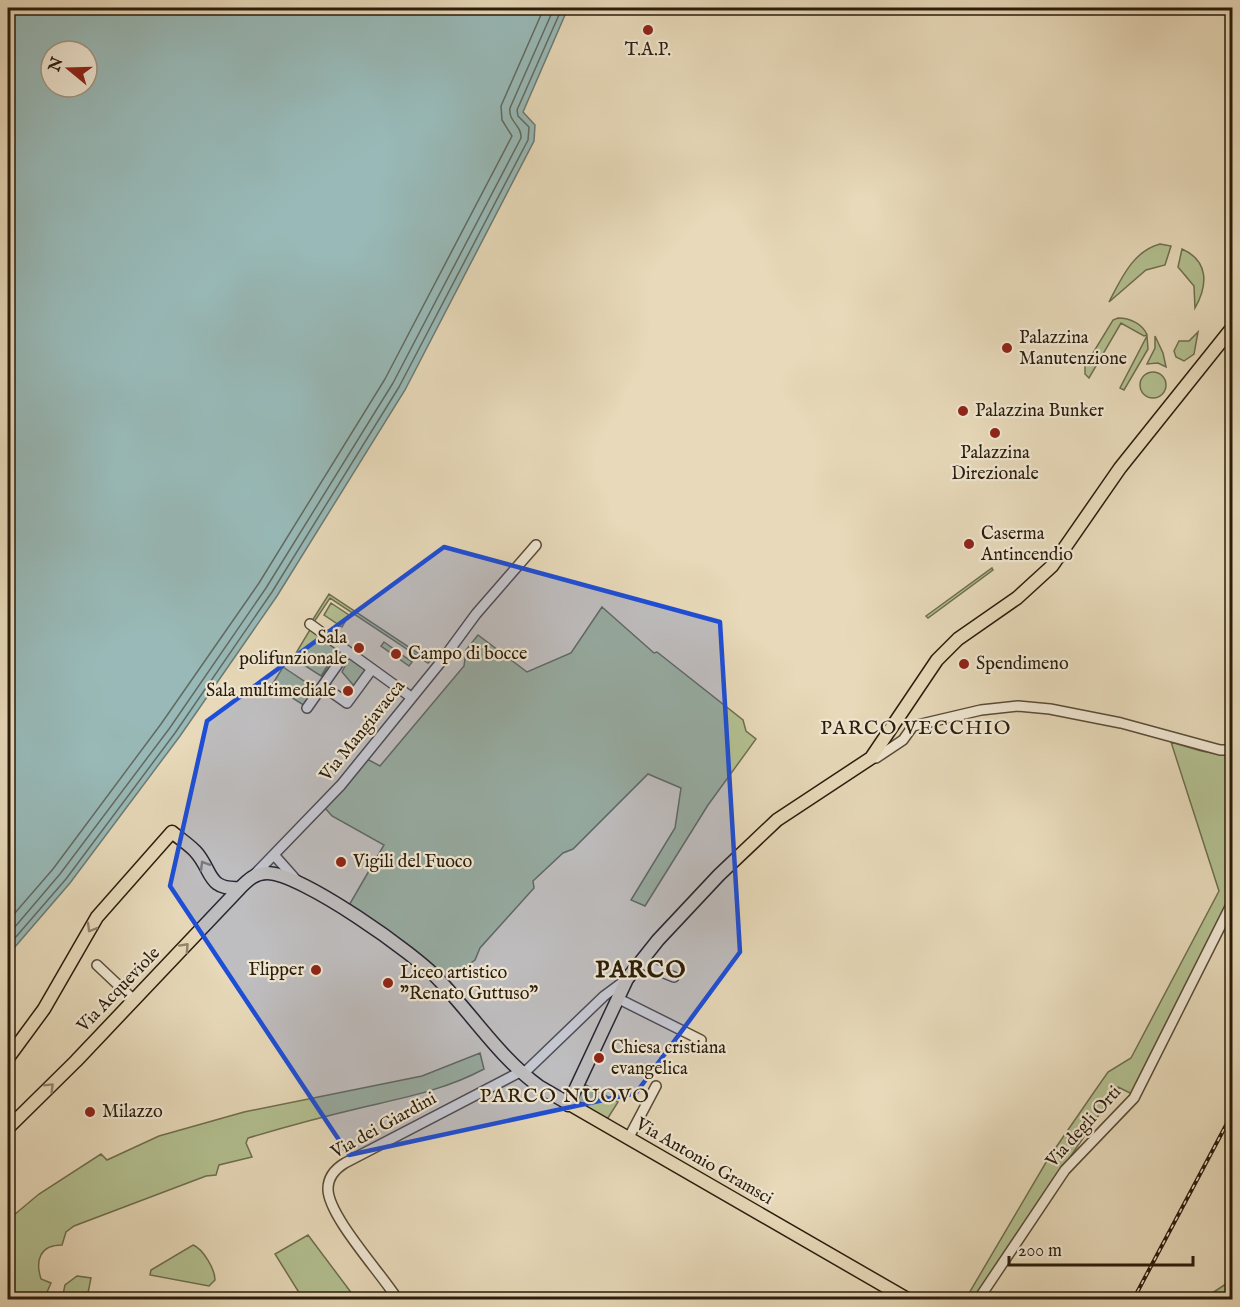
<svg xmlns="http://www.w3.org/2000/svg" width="1240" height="1307" viewBox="0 0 1240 1307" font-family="'IM FELL English',serif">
<rect width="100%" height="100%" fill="#e7d9b9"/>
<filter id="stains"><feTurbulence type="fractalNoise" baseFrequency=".00333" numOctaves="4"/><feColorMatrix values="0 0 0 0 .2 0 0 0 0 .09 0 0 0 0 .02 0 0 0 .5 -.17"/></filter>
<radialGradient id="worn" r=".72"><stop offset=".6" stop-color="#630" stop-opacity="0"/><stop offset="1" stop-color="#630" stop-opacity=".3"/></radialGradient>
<path fill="#b3c091" stroke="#6e6e4e" stroke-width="1.5" d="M1160,244L1171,246L1165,265L1146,270L1109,302C1121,279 1133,251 1160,244Z
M1182,249C1209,261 1208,285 1195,308L1194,286L1178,267Z
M1118,318C1130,318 1143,324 1147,335L1144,336L1121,323L1089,378L1085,374V366L1113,320Z
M1198,332L1194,354L1184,361L1176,357L1174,351L1179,341H1189Z
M1147,336L1148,349L1124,390L1120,388Z
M1155,336L1163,353L1166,367L1158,363L1147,364L1155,348Z
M1140 385a13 13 0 1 1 26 0a13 13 0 1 1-26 0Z
M992,568L993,570L928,618L926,616Z
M329,594L430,661L428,663L330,598L312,625L310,624Z
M331,603L349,615L342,627L324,615Z
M602,607L654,653L657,652L743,720L746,731L756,739L708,805L645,906L631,900L675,828L681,788L648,774L573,849L563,853L533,881L534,888L480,948L475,960L448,979C417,950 386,926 348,907L384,845L332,816L325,808L367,759L380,766L464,666L466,650L478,635L527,672L571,653Z
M311,628L344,651L325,679L322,677L330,662L321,676L293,658Z
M384,642L412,662L409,666L381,646Z
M350,656L369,669L355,687L342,672Z
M283,667L316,689L305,706L272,685Z
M1171,742L1201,751L1232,756V894L1134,1095L1118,1087L973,1299L965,1300L1048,1159L1092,1095L1108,1072L1131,1058L1219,891Z
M480,1053L484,1069C445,1090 402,1098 360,1108C322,1117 285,1127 248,1138L246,1143L252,1157L219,1165L216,1175L206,1176L74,1226L66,1232L62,1245C40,1245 35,1260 41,1279L51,1283L44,1299H8V1220L39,1194L101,1154L107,1160L159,1136L244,1112L422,1076Z
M582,1083L618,1102L606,1121L582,1108L578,1098Z
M308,1235L353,1295L345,1299H303L275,1254Z
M193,1245C203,1249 215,1269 215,1280L209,1286L150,1275L151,1270Z
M77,1276L91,1278L87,1298L71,1294L69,1299H62L65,1285Z
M1232,1280V1299H1203Z"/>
<path fill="#98b9b7" stroke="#6c7a72" stroke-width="1.5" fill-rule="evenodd" d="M8,8H568L523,112L535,125L534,141L405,390L277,596L180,736L70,883L8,955ZM51,51H87V87H51Z"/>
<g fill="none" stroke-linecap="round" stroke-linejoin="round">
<path stroke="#616a61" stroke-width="1.5" d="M8,921L53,869L161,724L259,583L385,379L512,136L502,120L501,106L544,8
M8,935L60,874L169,729L266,588L393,383L521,138C522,125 508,122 510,108L554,8
M8,946L66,879L175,733L272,592L399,387L528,140L529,127L518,116L517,110L562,8"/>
<g stroke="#594b36" stroke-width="12">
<path id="minor" d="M310,624L411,697
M323,686L347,703L372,669
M307,708L347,651
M871,758H876L903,740L913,726L981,710L1018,706L1050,709L1121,723L1220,750H1232
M275,856L298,882
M255,874L341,785L440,663L476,614L536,545
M640,963L674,977
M97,965L134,1000
M617,998L701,1040
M523,1074L604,996L627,979
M628,1139L656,1086
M398,1300C382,1274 328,1216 328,1189C328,1177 335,1169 345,1163L520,1072
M978,1300L1065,1170L1134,1098L1232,903"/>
</g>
<g stroke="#2a1c0b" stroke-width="15">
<path id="major" d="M8,1058L44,1009L97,917L172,832C179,838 188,844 195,851C213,870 206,890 240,888
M568,1105L627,979L658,940L719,875L777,820L871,758L937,660L958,639L1017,598L1052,566L1120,468L1232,328
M8,1128L76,1061L240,888C248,880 255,873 267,873C301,873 416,954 440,981C474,1017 500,1058 540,1087L909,1300"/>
</g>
<use href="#minor" stroke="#efe6d2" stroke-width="9"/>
<use href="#major" stroke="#e7d9b9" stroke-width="12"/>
<g stroke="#2a1c0b" stroke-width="4">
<path id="rail" d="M1133,1300L1232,1114"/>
</g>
<use href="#rail" stroke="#efe6d2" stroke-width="1.5" stroke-dasharray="4.5" stroke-linecap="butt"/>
</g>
<defs><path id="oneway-chevron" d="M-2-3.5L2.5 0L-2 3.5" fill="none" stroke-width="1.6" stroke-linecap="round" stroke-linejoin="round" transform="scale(1.5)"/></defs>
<g stroke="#92846b">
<use href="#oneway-chevron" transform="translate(204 865) rotate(-121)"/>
<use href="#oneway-chevron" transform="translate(91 928) rotate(120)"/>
<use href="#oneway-chevron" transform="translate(185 947) rotate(-47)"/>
<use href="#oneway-chevron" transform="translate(50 1087) rotate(-45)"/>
</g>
<path fill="#1d4ed8" fill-opacity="0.2" stroke="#1d4ed8" stroke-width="4.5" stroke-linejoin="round" d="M444,547L720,622L740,952L636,1093L349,1155L170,886L207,721Z"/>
<g fill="#8f2418" stroke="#efe6d2" stroke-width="2">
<circle cx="648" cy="30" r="6"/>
<circle cx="1007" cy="348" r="6"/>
<circle cx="963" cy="411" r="6"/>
<circle cx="995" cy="433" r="6"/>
<circle cx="969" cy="544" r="6"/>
<circle cx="359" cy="648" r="6"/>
<circle cx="396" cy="654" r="6"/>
<circle cx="964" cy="664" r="6"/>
<circle cx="348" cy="691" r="6"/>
<circle cx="341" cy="862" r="6"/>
<circle cx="316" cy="970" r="6"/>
<circle cx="388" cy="983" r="6"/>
<circle cx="599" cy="1058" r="6"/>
<circle cx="90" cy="1112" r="6"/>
</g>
<g text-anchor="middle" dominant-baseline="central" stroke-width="4.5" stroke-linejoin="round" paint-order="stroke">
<g font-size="18" fill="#2a1c0b" stroke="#efe6d2" text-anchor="start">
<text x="648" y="50" text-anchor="middle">T.A.P.</text>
<text x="1019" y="338">Palazzina<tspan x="1019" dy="21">Manutenzione</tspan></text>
<text x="975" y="411">Palazzina Bunker</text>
<text x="995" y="453" text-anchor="middle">Palazzina<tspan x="995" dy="21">Direzionale</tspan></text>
<text x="981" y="534">Caserma<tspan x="981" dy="21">Antincendio</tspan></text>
<text x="347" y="638" text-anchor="end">Sala<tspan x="347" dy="21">polifunzionale</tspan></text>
<text x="408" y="654">Campo di bocce</text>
<text x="976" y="664">Spendimeno</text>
<text x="336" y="691" text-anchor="end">Sala multimediale</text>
<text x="353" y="862">Vigili del Fuoco</text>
<text x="304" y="970" text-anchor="end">Flipper</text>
<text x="400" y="973">Liceo artistico<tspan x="400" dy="21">"Renato Guttuso"</tspan></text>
<text x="611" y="1048">Chiesa cristiana<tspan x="611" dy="21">evangelica</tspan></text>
<text x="102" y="1112">Milazzo</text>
</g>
<g font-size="18" fill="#2a1c0b" stroke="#efe6d2">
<text transform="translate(363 731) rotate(-51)">Via Mangiavacca</text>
<text transform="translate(119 990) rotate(-46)">Via Acqueviole</text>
<text transform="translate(384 1126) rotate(-29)">Via dei Giardini</text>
<text transform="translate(1084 1127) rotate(-48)">Via degli Orti</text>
<text transform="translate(704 1162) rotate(30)">Via Antonio Gramsci</text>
</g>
<g font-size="20" letter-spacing="1.5" fill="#2a1c0b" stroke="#efe6d2">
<text x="916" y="728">PARCO VECCHIO</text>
<text x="565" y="1096">PARCO NUOVO</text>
</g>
<g font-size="24" font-weight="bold" letter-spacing="1.5" fill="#2a1c0b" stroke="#efe6d2">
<text x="641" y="970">PARCO</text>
</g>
</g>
<rect width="1240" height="1307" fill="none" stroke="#e7d9b9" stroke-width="30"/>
<rect x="9" y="9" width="1222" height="1289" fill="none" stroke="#2a1c0b" stroke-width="3"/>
<rect x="15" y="15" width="1210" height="1277" fill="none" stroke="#2a1c0b" stroke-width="1.5"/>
<g transform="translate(69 69) rotate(289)"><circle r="28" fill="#efe6d2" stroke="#a09582" stroke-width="1.5"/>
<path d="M0-4.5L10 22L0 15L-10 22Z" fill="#8f2418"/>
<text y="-9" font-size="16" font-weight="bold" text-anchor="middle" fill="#2a1c0b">N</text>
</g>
<path d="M1009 1256v9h184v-9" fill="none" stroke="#2a1c0b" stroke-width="3"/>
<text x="1018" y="1256" font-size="18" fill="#2a1c0b" stroke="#efe6d2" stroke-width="4.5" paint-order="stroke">200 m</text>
<rect width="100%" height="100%" filter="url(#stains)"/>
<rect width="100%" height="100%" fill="url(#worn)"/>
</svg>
